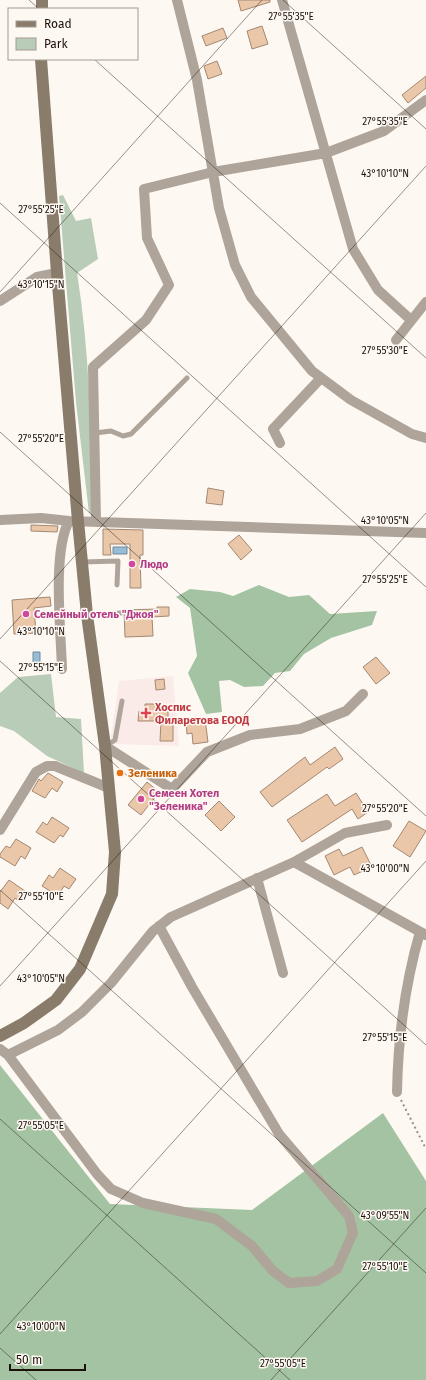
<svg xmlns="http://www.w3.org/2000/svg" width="426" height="1380" viewBox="0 0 426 1380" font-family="'Fira Sans',sans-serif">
<rect width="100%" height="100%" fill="#fef8f3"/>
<path fill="#fbebe8" d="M173,676L179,746L110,744L119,681Z"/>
<path fill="#b8ccb7" d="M63,195L76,221L91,218L98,259L77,273C90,353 91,434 93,514L89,513L76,402L59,196Z
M51,674L56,717L81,719L84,773L47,756L14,731L0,726V693L18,677Z"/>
<path fill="#a4c3a2" d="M259,585L289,597L309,595L330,614L377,611L372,625L331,638L304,654L290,671L275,673L263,686L244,687L230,680L219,681L222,712L206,714L188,673L197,656L190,608L176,597L190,589L220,592L233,596Z
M0,1065L110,1204L252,1210L383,1113L426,1181V1380H0Z"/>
<path fill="#96bcd7" stroke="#718999" d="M113,547H127V554H113Z
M33,652H40V662H33Z"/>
<path fill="#eac7a9" stroke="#a38872" d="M238,0H270V2L241,11Z
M262,26L268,44L252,49L247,31Z
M223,28L227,38L206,46L202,36Z
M217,61L222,74L208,79L204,66Z
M426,76V88L408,103L402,95Z
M208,488L224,491L222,505L206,503Z
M31,525L58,526L57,532L31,531Z
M103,529L143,530V555H140L141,588H130V544H110L111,555H103Z
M239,535L252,550L241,560L228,544Z
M50,597L51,606L34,608L36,633L14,634L12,600Z
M157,607H169V616L152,617L153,636L125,637L124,610L157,609Z
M376,657L390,673L376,684L363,667Z
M164,679L165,689L156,690L155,680Z
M145,704H157L158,710H168V721H173V741H160L161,721H138L139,711H145Z
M205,719L208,742L193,744L192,733L187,734L186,721Z
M335,747L343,759L329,769L327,767L272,807L260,792L305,757L310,765Z
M48,773L63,782L57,792L52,788L45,798L32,791L39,779L41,781Z
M147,782L159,792L141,815L128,805Z
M356,793L368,812L358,819L352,809L302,842L287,820L327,794L335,806Z
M219,801L235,817L221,831L205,815Z
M52,817L69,828L63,837L60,835L54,843L36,832L43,822L47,825Z
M409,821L426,831L410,857L393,846Z
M16,839L31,848L25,859L21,856L15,866L0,857V854L6,846L10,848Z
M362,847L372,867L354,875L350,867L334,875L325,856L339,849L343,856Z
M60,868L76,879L69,889L64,886L58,896L42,886L49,875L53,878Z
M9,880L25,891L19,901L15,898L8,909L0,903V892Z"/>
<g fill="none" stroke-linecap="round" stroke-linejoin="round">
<path stroke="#978f88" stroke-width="2" stroke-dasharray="2 3" stroke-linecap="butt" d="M401,1100L426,1149"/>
<path stroke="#aea499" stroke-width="5" d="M95,433L111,431L123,436L131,434L187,378
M82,562L118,561L117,585
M88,615L121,613
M106,746L115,740L122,701"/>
<path stroke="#aea499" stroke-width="10" d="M177,0L197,80L219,208L235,265L251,297L312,371L351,400L412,434L426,438
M282,0L353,249L378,290L411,320
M0,301L37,277L57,273
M396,340L426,302
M280,443L273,429L321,378
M0,520L41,518L69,521
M96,521L93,367L146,320L169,285L147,238L144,189L213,172L326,153L384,131L426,100
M62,669C61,632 52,552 69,521L426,533
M105,746L172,789L207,752L250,735L300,729L346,711L363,694
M0,830L36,772L47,766H55L109,788
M294,862L345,833L387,825
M257,878L283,973
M0,1049L8,1055L58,1030L82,1012L111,983L153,931L171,917L294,862L426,935
M8,1055L97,1174L111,1189L143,1203L216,1219L252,1246L273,1271L289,1283L317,1281L337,1269L353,1233L349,1216L279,1134L192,987L159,926
M397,1092C398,1038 405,984 420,932"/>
<path stroke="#8a7c6b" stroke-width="12" d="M42,9V0
M0,1036L24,1023L56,1000L80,969L112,894L115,852L105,746L87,615L78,521L57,273L41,59"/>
</g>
<path fill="none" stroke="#1b1109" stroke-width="1" stroke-opacity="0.45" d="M29,0L39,9M283,0L426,129M94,59L426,358M0,203L426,587M0,292L262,0M0,432L426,816M0,639L426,166M0,661L426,1045M0,890L426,1273M0,986L426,513M0,1119L290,1380M0,1334L426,861M0,1348L36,1380M271,1380L426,1208"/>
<g fill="#d1479c" stroke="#fef8f3" stroke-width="1.5">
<circle cx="132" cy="564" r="4"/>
<circle cx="26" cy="614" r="4"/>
<circle cx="141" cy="799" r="4"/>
</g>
<path fill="#e0444e" stroke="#fef8f3" stroke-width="1.5" d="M144 707h4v4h4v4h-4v4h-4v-4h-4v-4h4z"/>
<circle fill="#e8710a" stroke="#fef8f3" stroke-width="1.5" cx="120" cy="773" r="4"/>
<g text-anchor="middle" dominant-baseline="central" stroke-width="3" stroke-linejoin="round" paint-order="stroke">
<g font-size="11" font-weight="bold" fill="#b23c85" stroke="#fef8f3" text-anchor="start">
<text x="140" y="564">Людо</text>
<text x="34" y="614">Семейный отель "Джоя"</text>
<text x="149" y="793">Семеен Хотел<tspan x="149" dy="13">"Зеленика"</tspan></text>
</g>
<g font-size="11" font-weight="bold" fill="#be3a42" stroke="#fef8f3" text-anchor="start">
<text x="155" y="707">Хоспис<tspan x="155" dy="13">Филаретова ЕООД</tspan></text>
</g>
<g font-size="11" font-weight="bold" fill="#c56008" stroke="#fef8f3" text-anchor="start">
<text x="128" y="773">Зеленика</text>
</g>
</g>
<g font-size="10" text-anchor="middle" fill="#1b1109" stroke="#fef8f3" stroke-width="3" stroke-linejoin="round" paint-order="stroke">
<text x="291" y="20">27°55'35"E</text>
<text x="385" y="125">27°55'35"E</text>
<text x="385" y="177">43°10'10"N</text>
<text x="41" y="213">27°55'25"E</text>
<text x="41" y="288">43°10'15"N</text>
<text x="385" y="354">27°55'30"E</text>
<text x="41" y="442">27°55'20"E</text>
<text x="385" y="524">43°10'05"N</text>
<text x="385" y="583">27°55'25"E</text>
<text x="41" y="635">43°10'10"N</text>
<text x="41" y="671">27°55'15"E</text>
<text x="385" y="812">27°55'20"E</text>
<text x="385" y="872">43°10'00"N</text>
<text x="41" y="900">27°55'10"E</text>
<text x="41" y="982">43°10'05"N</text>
<text x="385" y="1041">27°55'15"E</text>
<text x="41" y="1129">27°55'05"E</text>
<text x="385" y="1219">43°09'55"N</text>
<text x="385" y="1270">27°55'10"E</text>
<text x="41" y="1330">43°10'00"N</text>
<text x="283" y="1367">27°55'05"E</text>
</g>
<rect x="8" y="8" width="130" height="52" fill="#fef8f3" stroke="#a39c95"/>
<rect x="16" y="21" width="20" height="6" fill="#8a7c6b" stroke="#a39c95"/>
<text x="44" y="28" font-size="12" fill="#1b1109">Road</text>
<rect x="16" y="38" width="20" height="12" fill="#b8ccb7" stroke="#a39c95"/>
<text x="44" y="48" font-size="12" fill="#1b1109">Park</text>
<path d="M10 1364v6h75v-6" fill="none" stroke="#1b1109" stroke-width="2"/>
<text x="16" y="1364" font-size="12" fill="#1b1109" stroke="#fef8f3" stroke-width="3" paint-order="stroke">50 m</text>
</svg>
